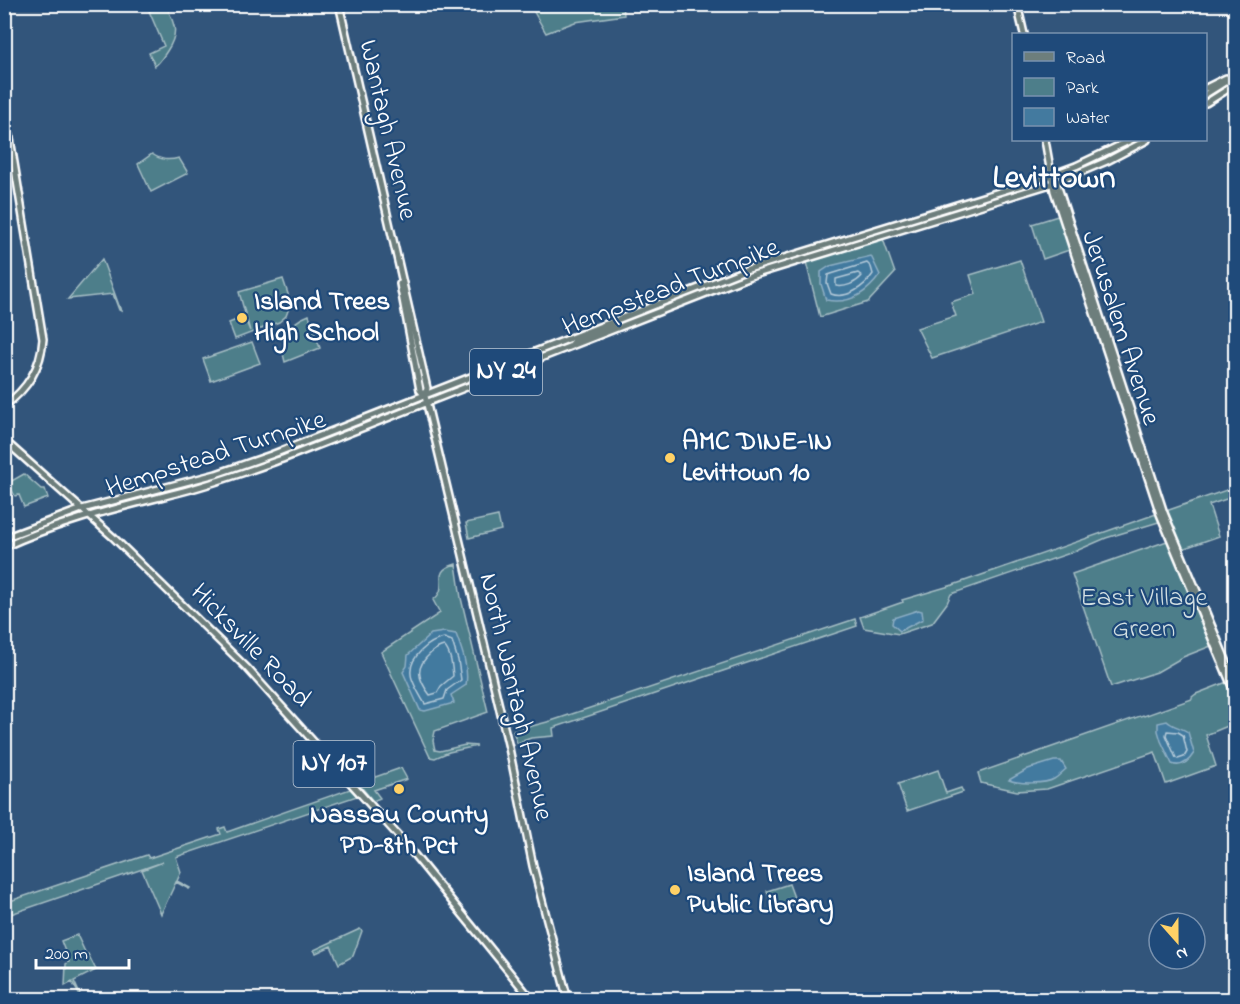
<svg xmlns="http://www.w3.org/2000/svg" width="1240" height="1004" viewBox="0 0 1240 1004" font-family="'Indie Flower',sans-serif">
<rect width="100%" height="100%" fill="#32557b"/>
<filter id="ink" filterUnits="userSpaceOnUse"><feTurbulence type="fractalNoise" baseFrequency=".0167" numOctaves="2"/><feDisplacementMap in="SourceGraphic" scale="12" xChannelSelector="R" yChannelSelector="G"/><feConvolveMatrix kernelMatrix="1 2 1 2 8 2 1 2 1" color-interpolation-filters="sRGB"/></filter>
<g filter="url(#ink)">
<path fill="#4d7e8a" stroke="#a6bec4" stroke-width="1.5" d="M166,5C174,24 180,31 167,51C163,57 160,62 155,66L149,53L164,46L149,11Z
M530,5H623L624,15L575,22L546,33Z
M152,154C161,160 168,161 179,158L188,173L151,192L138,164Z
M1061,215L1072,249L1043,259L1032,224Z
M883,239L895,273L868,302L820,317L806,262Z
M102,259L121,311L119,310L113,294L68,299Z
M1020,260L1041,322L932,358L917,328L956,316L951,302L976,294L970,275Z
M283,279L288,294L289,308L286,316L279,322L235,339L229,323L244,317L250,331L239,292Z
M309,315L320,348L285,362C278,340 288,323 309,315Z
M252,342L260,363L211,381L203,359Z
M24,474L41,489H45L48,498L24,507L19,495L15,496L8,483Z
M1235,487V496L1209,505L1219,536L1182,549L1166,511Z
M1159,513L1162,521L1106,538L1076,551L951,594L947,603L932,623L899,634L864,628L860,617L903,602L902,600L953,585Z
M498,516L501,530L469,538L466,523Z
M1173,539L1216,644L1183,657L1157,672L1111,687L1072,574Z
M456,564L461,598L488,712L435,731L433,741L435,750L440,751L465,745L477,746L449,752L435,758L430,757L381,652L440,613L433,600C452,586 427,572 456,564Z
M855,619L857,626L553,728L554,736L531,738L517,743L513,731L551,721Z
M1227,682L1235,702V723L1206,735L1216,766L1166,784L1155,752L1047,789L1017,791L981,783L978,773L1143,715L1144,716L1192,699V697L1196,694Z
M401,768L407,779L374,790L380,798L373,801L358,783Z
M938,770L946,793L961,788L963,792L907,811L898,784Z
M350,789L357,796L176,857L181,872L177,881L190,888L189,889L176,882L161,914L142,870L163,862L5,916L4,903L147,855L149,858L221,834L219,829L225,827L227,832Z
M789,884L796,903L777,910L773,908L767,891Z
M360,929L362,931L353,956L339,964L331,946L316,953L314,950Z
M77,935L86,954H88L96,970L74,981L82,999L72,982L65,986L66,964L69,962L61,941Z"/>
<path fill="#437a9f" stroke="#8eafc5" stroke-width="1.5" d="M871,256L880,275C867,293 850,305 826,300L821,284V272L830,266Z
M918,610L922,611L923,619L900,631L892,624L893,618Z
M444,632L456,634C462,650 469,668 466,685L451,695L454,703L425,711L420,710L403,672L407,666L408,655L431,634Z
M1167,721C1173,727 1181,727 1188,732L1194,753C1189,761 1182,768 1172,764L1161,741L1158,731V723Z
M1054,761H1061L1066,769C1062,772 1058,777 1054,779C1046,784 1017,784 1009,780L1028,769Z"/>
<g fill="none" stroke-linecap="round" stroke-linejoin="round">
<path stroke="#b4cad9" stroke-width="1.5" d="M867,263L871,267L873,274C865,286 847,300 831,294L827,283L828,275Z
M858,273L862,276C856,283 845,288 836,286V279Z
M444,638L452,641L458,660L461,680L447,690L444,699L425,704C422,699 411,680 411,674C409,657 429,641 444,638Z
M444,646C451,653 452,666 453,676L441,686L437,693L430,695C417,678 415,667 431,653C436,649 438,647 444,646Z
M1167,731L1178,732L1183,735L1187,752L1184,757L1178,759L1176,758L1166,735Z"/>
<g stroke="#fff" stroke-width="10">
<path id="major" d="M339,4L427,388L425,396L509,748L533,866L568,1000
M1017,4L1024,34
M1206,88L1226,78
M1206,94L1236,75
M4,102L43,339C41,368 28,389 4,406
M1206,103L1236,84
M1045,140L1054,191L1160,514L1236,696
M1056,181L1164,513L1236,684
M400,284L420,390L425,396
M571,345L575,341L613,325
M4,440L113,537L247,668L403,841L532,1000
M4,538L82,509L216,474L271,455L745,270L1038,180L1076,166L1131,140
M4,547C62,520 123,507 184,491C218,482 251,470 285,458L750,276L1057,182L1107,161L1147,140"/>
</g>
<use href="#major" stroke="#6d7e7c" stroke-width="5"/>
</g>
</g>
<g fill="#ffd166" stroke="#1f4a7a" stroke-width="2">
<circle cx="242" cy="318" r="6"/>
<circle cx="670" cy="458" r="6"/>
<circle cx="399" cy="789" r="6"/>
<circle cx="675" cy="890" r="6"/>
</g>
<g text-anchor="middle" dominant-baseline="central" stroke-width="4.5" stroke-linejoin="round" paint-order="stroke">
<g fill="#1f4a7a" stroke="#bcc9d7" stroke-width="1.5">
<rect x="470" y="349" width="72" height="46" rx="4.5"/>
<rect x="293.5" y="741" width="81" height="46" rx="4.5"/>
</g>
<g font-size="26" font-weight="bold" fill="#fff">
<text x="506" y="372">NY 24</text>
<text x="334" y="764">NY 107</text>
</g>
<g font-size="27" fill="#fff" stroke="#1f4a7a">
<text transform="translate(387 130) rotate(77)">Wantagh Avenue</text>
<text transform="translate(671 288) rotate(-21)">Hempstead Turnpike</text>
<text transform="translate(1120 328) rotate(72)">Jerusalem Avenue</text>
<text transform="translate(216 455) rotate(-18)">Hempstead Turnpike</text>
<text transform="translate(250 646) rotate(46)">Hicksville Road</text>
<text transform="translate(515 697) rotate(77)">North Wantagh Avenue</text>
</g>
<g font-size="27" font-weight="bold" fill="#fff" stroke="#1f4a7a" text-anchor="start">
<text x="254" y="302">Island Trees<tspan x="254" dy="31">High School</tspan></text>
<text x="682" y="442">AMC DINE-IN<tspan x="682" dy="31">Levittown 10</tspan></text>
<text x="399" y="815" text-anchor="middle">Nassau County<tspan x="399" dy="31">PD-8th Pct</tspan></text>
<text x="687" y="874">Island Trees<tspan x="687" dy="31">Public Library</tspan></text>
</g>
<g font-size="27" fill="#d2dfe2" stroke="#1f4a7a">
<text x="1144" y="598">East Village<tspan x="1144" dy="31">Green</tspan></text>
</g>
<g font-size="33" font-weight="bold" fill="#fff" stroke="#1f4a7a">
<text x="1054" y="179">Levittown</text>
</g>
</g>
<rect width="1240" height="1004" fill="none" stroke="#1f4a7a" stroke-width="24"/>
<rect x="12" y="12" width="1216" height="980" fill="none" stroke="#fff" stroke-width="2" filter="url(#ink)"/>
<rect x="1012" y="33" width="195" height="108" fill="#1f4a7a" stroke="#7992af" stroke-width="1.5"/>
<rect x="1024" y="52" width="30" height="9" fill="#6d7e7c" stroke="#7992af" stroke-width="1.5"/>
<text x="1066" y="63" font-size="18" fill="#ffffff">Road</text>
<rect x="1024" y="78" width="30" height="18" fill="#4d7e8a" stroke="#7992af" stroke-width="1.5"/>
<text x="1066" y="93" font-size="18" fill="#ffffff">Park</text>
<rect x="1024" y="108" width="30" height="18" fill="#437a9f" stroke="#7992af" stroke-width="1.5"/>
<text x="1066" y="123" font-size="18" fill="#ffffff">Water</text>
<g transform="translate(1177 941) rotate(159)"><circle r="28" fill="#1f4a7a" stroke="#7992af" stroke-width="1.5"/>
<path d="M0-4.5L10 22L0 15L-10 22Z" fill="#ffd166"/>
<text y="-9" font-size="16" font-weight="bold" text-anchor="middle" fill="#ffffff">N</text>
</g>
<path d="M36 959v9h93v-9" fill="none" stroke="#ffffff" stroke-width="3"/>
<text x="45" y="959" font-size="18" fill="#ffffff" stroke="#1f4a7a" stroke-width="4.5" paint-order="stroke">200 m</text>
</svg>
